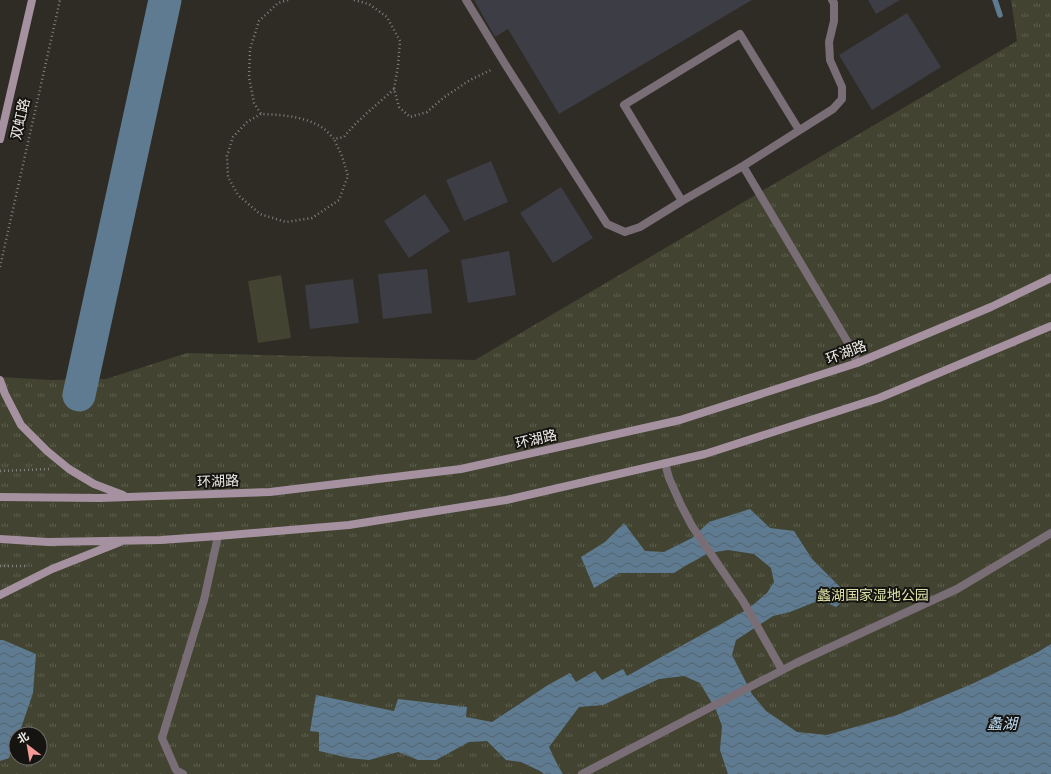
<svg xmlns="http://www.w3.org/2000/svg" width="1051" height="774" viewBox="0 0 1051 774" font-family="Jost,'Noto Sans SC',sans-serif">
<defs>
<pattern id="park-tufts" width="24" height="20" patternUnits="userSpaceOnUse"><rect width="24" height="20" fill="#424431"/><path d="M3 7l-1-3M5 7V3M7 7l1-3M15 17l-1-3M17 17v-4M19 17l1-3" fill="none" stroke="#5e5f4f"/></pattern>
<pattern id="water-waves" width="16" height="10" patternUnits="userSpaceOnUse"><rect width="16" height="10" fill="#5e7b91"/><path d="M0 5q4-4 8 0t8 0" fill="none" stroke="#54646f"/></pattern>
</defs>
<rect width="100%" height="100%" fill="#2f2b25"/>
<path fill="url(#park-tufts)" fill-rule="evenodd" d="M1011,0H1051V774H0V377L51,380L106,379L187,353L475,360L1017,41ZM16,734H40V758H16Z"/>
<path fill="#424431" d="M281,275L291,338L258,343L248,281Z"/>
<path fill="url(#water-waves)" d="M750,509L770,528L794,531L812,559L849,596L836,607L820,600L790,612L773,616L736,640L732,655L752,694L766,711L797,732L827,735L897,715L972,684L1038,652L1051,644V774H728L720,750L722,726L716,710L700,683L684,676L659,679L603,705L579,707L549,747L558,766L563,774H544L540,771L521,762L506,760L487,741L469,742L436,760H418L398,752L369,760L349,758L319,751V732L310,731L316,695L394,711L398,699L467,707L466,717L492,722L548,685L570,673L576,682L595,671L602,680L623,669L627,676L748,609L767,593L774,582L771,568L754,554L728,550L709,553L685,566L674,573H619L594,588L581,557L605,542L624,523L645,551L664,552L692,538L709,522Z
M0,640H3L36,654L33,693L19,734H16V741L9,758L0,761Z"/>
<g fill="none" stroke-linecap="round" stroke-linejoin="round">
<path stroke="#5e7b91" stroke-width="5.5" d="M995,0L1000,15"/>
<path stroke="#5e7b91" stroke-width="33" d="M79,395L165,0"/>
</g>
<path fill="#3d3d45" d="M474,0H752L559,114L508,29L495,37Z
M868,0H900L876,14Z
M907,13L941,67L872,110L839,55Z
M491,161L508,202L464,221L446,180Z
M561,187L593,238L553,263L520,213Z
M425,194L450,231L409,258L384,221Z
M509,251L516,295L468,303L461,260Z
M427,269L432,313L383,319L378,274Z
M353,279L359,323L310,329L305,285Z"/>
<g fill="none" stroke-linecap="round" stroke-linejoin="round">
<path stroke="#84817c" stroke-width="2.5" stroke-dasharray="1 3" stroke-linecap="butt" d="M288,0L278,3L259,21L250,49L249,77L254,103L261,114C283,115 304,116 323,128C327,131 331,136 334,139L344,137C359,118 377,105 394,89
M354,0L369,4L387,17L400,41L398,66L394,89L399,107L410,117L427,112L443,98L470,80L493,69
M261,114L247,122L233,137L227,156L228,177L238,195L260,214L286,222L312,218L339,200L348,176L342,156L334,139
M0,267L60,0
M0,471L49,469
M0,566H27"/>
<path stroke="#796d76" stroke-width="8" d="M466,0L505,64L607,224L625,232L640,227L682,201L743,166L833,109L842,99V87L830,60L829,42L834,21V3L832,0
M743,166L850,346L857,363
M682,201L624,105L740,34L799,130
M665,463L669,478L681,505L692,526L743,601L782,670
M183,774L176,770L162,738L204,600L218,536
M582,774L796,663L957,589L1051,533"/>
<path stroke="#a591a0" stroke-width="8" d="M0,139L32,0
M0,380L5,394L21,425L47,451L69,469L94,484L123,495
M0,497L100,498L270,492L461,469L680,420L857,363L991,307L1051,278
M0,539L48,542L161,540L218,536L349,525L506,500L705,454L879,398L1051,326
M0,595L52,569L120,542"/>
</g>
<g text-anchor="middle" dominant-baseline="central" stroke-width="4" stroke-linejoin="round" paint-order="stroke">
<g font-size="14" fill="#efece8" stroke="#161411">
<text transform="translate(20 119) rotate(-77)">双虹路</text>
<text transform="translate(846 352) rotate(-20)">环湖路</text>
<text transform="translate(536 439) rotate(-13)">环湖路</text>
<text transform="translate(218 481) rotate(-2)">环湖路</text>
</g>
<g font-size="14" fill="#dae0a5" stroke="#161411">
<text x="873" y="595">蠡湖国家湿地公园</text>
</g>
<g font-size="15" font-style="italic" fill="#c0dff7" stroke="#161411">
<text x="1002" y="724">蠡湖</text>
</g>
</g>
<g transform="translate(28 746) rotate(329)"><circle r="19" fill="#161411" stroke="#6d6a67"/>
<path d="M0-3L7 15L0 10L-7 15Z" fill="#f59b97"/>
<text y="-6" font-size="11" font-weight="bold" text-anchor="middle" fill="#efece8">北</text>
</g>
</svg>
